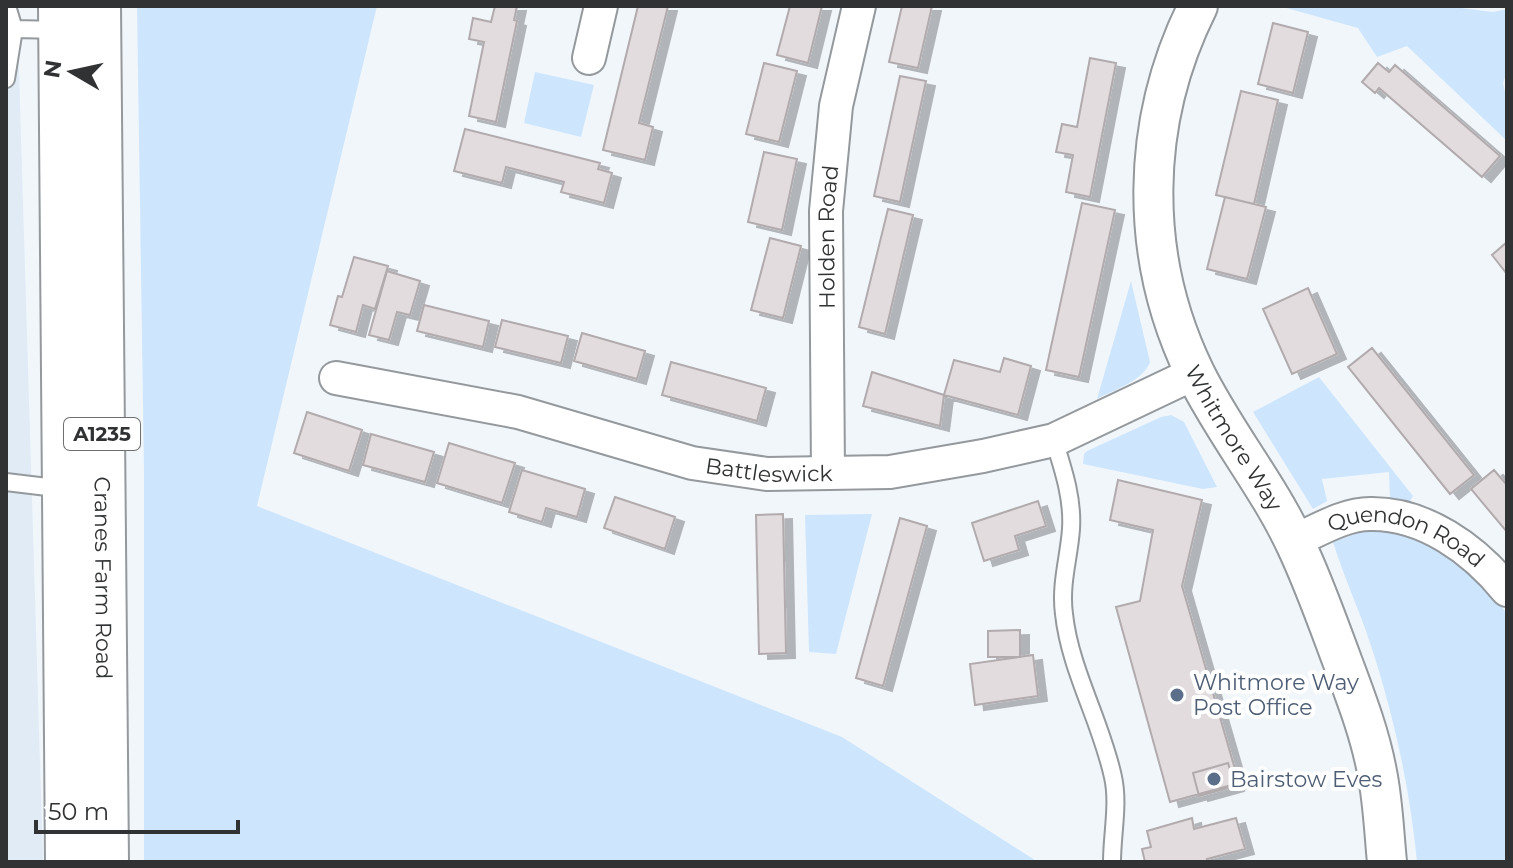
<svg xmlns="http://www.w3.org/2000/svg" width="1513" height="868" viewBox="0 0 1513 868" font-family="Montserrat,sans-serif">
<defs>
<filter id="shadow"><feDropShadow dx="9" dy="5" stdDeviation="0" flood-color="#0004"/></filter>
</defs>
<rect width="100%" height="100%" fill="#f1f6fb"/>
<path fill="#e0ebf6" d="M6,6H17L43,862H6Z"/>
<path fill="#cee6fd" d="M137,6H377L257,506L842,737L1038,862H144V471Z
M1279,6H1445L1493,12L1507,9V72L1503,83L1507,101V141L1407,46L1377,57L1358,28Z
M535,72L594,85L581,137L524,123Z
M1131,281L1150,362C1143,381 1114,390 1097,399Z
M1319,377L1413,496L1410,501L1390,499L1389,472L1322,479L1327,501L1313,509L1253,412Z
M1171,415L1184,422L1217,487L1203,489L1083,464L1084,454L1087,451L1161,417Z
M872,514L836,654L809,652L805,515Z
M1366,530L1410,533L1441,547L1490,586L1507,615V862H1417C1410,789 1394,716 1371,646C1360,611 1344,578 1333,542Z"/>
<path fill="#e3dcde" stroke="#b2abad" stroke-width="2" filter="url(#shadow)" d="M495,6H517L514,20L517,21L496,122L469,116L484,42L469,39L473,18L491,22Z
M638,6H668L639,123L653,127L645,160L603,150Z
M790,6H822L808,63L777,55Z
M902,6H932L918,68L889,62Z
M1273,23L1308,32L1293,93L1258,84Z
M1090,58L1116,63L1090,197L1066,192L1073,155L1056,152L1062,124L1077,127Z
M764,63L797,71L779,142L746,134Z
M1378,63L1389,72L1395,65L1500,156L1482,177L1379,88L1375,93L1362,82Z
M900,76L926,81L900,202L874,196Z
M1241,91L1278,100L1254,204L1216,195Z
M465,129L600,163L598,169L612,173L604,203L561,192L564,182L506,167L502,183L454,171Z
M764,152L797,159L782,230L748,222Z
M1225,197L1266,207L1247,279L1207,269Z
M1082,203L1115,210L1079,377L1046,370Z
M888,209L913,215L885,334L859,327Z
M770,238L801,246L783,318L751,310Z
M1507,242V274L1492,255Z
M354,257L388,266L375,309L363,305L356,332L330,325L338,296L342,297Z
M387,271L420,281L410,315L397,312L389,340L369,335Z
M1308,288L1337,354L1292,374L1263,309Z
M424,305L489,321L483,347L417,331Z
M502,320L568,336L561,363L495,347Z
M582,333L645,351L637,379L574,361Z
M1372,348L1474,475L1450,494L1348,367Z
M1004,358L1031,366L1018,415L944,395L954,360L1000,372Z
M671,362L766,388L757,421L662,395Z
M872,372L944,395L940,426L863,406Z
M307,412L362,430L349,471L294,453Z
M371,434L434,452L425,482L363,465Z
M449,443L515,463L502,503L437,483Z
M522,470L585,489L577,517L546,508L542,522L509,512Z
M1494,470L1507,485V532L1471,489Z
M1118,480L1202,500L1182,586L1239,783L1170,802L1116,607L1140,601L1153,530L1110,520Z
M615,497L675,517L665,549L604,528Z
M1038,501L1046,526L1015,536L1019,550L984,561L972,523Z
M783,514L786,653L759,654L756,515Z
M900,518L927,526L883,686L856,678Z
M1020,630V657H988V631Z
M1033,655L1038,696L975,705L970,664Z
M1228,763L1235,786L1199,796L1193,773Z
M1192,818L1194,829L1236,818L1245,849L1207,859L1208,862H1145L1142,849L1151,847L1147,831Z"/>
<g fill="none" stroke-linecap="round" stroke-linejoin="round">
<g stroke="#94999d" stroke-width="20">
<path id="service" d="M14,29L60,30
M6,79L14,29L7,6
M1054,440C1063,469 1073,498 1071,529C1069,558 1060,584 1064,614C1070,670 1101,721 1113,777C1119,804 1112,834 1112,862
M6,482L64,489"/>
</g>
<g stroke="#94999d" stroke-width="36">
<g id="minor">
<path d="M589,58L601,6"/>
<path id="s1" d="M336,378L518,412L692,463L767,474L890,472L983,456L1054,440L1195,373"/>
<path id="s2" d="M828,473L826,211L836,106L859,6"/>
<path id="s3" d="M1294,541C1317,531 1344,514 1370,514C1424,513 1474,549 1507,590"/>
</g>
</g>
<g stroke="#94999d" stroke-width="42">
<g id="tertiary">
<path id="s4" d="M1198,6C1140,122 1138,256 1195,373C1224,432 1268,485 1296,545C1314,583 1328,623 1343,663C1356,698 1370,734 1377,772C1383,801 1384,832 1387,862"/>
</g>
</g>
<g stroke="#94999d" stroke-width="48">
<g id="primary">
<path d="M61,6L68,862"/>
<path id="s5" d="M98,6L106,862"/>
</g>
</g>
<use href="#service" stroke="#fff" stroke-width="16"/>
<use href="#minor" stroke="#fff" stroke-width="32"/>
<use href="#tertiary" stroke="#fff" stroke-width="38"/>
<use href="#primary" stroke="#fff" stroke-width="44"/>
</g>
<g fill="#5c6f8a" stroke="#fff" stroke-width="3">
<circle cx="1177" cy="695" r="8"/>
<circle cx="1214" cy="779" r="8"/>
</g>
<g text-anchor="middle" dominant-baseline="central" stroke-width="8" stroke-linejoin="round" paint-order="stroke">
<rect fill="#fff" stroke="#6e7070" stroke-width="2" x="64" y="418" width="76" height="32" rx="6"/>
<g font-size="20" font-weight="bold" fill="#303233">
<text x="102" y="434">A1235</text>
</g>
<g font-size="22" fill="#303233" stroke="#fff">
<text stroke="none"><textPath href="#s2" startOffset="236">Holden Road</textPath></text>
<text stroke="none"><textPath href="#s4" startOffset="456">Whitmore Way</textPath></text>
<text stroke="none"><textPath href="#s1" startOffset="444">Battleswick</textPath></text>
<text stroke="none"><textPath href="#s3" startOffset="122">Quendon Road</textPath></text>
<text stroke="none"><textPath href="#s5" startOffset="572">Cranes Farm Road</textPath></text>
</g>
<g font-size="22" fill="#4e5e75" stroke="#fff" text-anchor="start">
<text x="1193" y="682">Whitmore Way<tspan x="1193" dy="25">Post Office</tspan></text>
<text x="1230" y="779">Bairstow Eves</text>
</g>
</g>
<rect width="1513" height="868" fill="none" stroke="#303233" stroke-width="16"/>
<g transform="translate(72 72) rotate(279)" stroke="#ffffff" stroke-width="6" paint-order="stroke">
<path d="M0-6L14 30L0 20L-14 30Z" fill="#303233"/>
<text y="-12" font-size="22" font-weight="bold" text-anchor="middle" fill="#303233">N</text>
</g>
<path d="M36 820v12h202v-12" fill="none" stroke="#303233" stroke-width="4"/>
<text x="48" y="820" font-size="24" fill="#303233" stroke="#ffffff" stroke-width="6" paint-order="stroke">50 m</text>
</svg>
